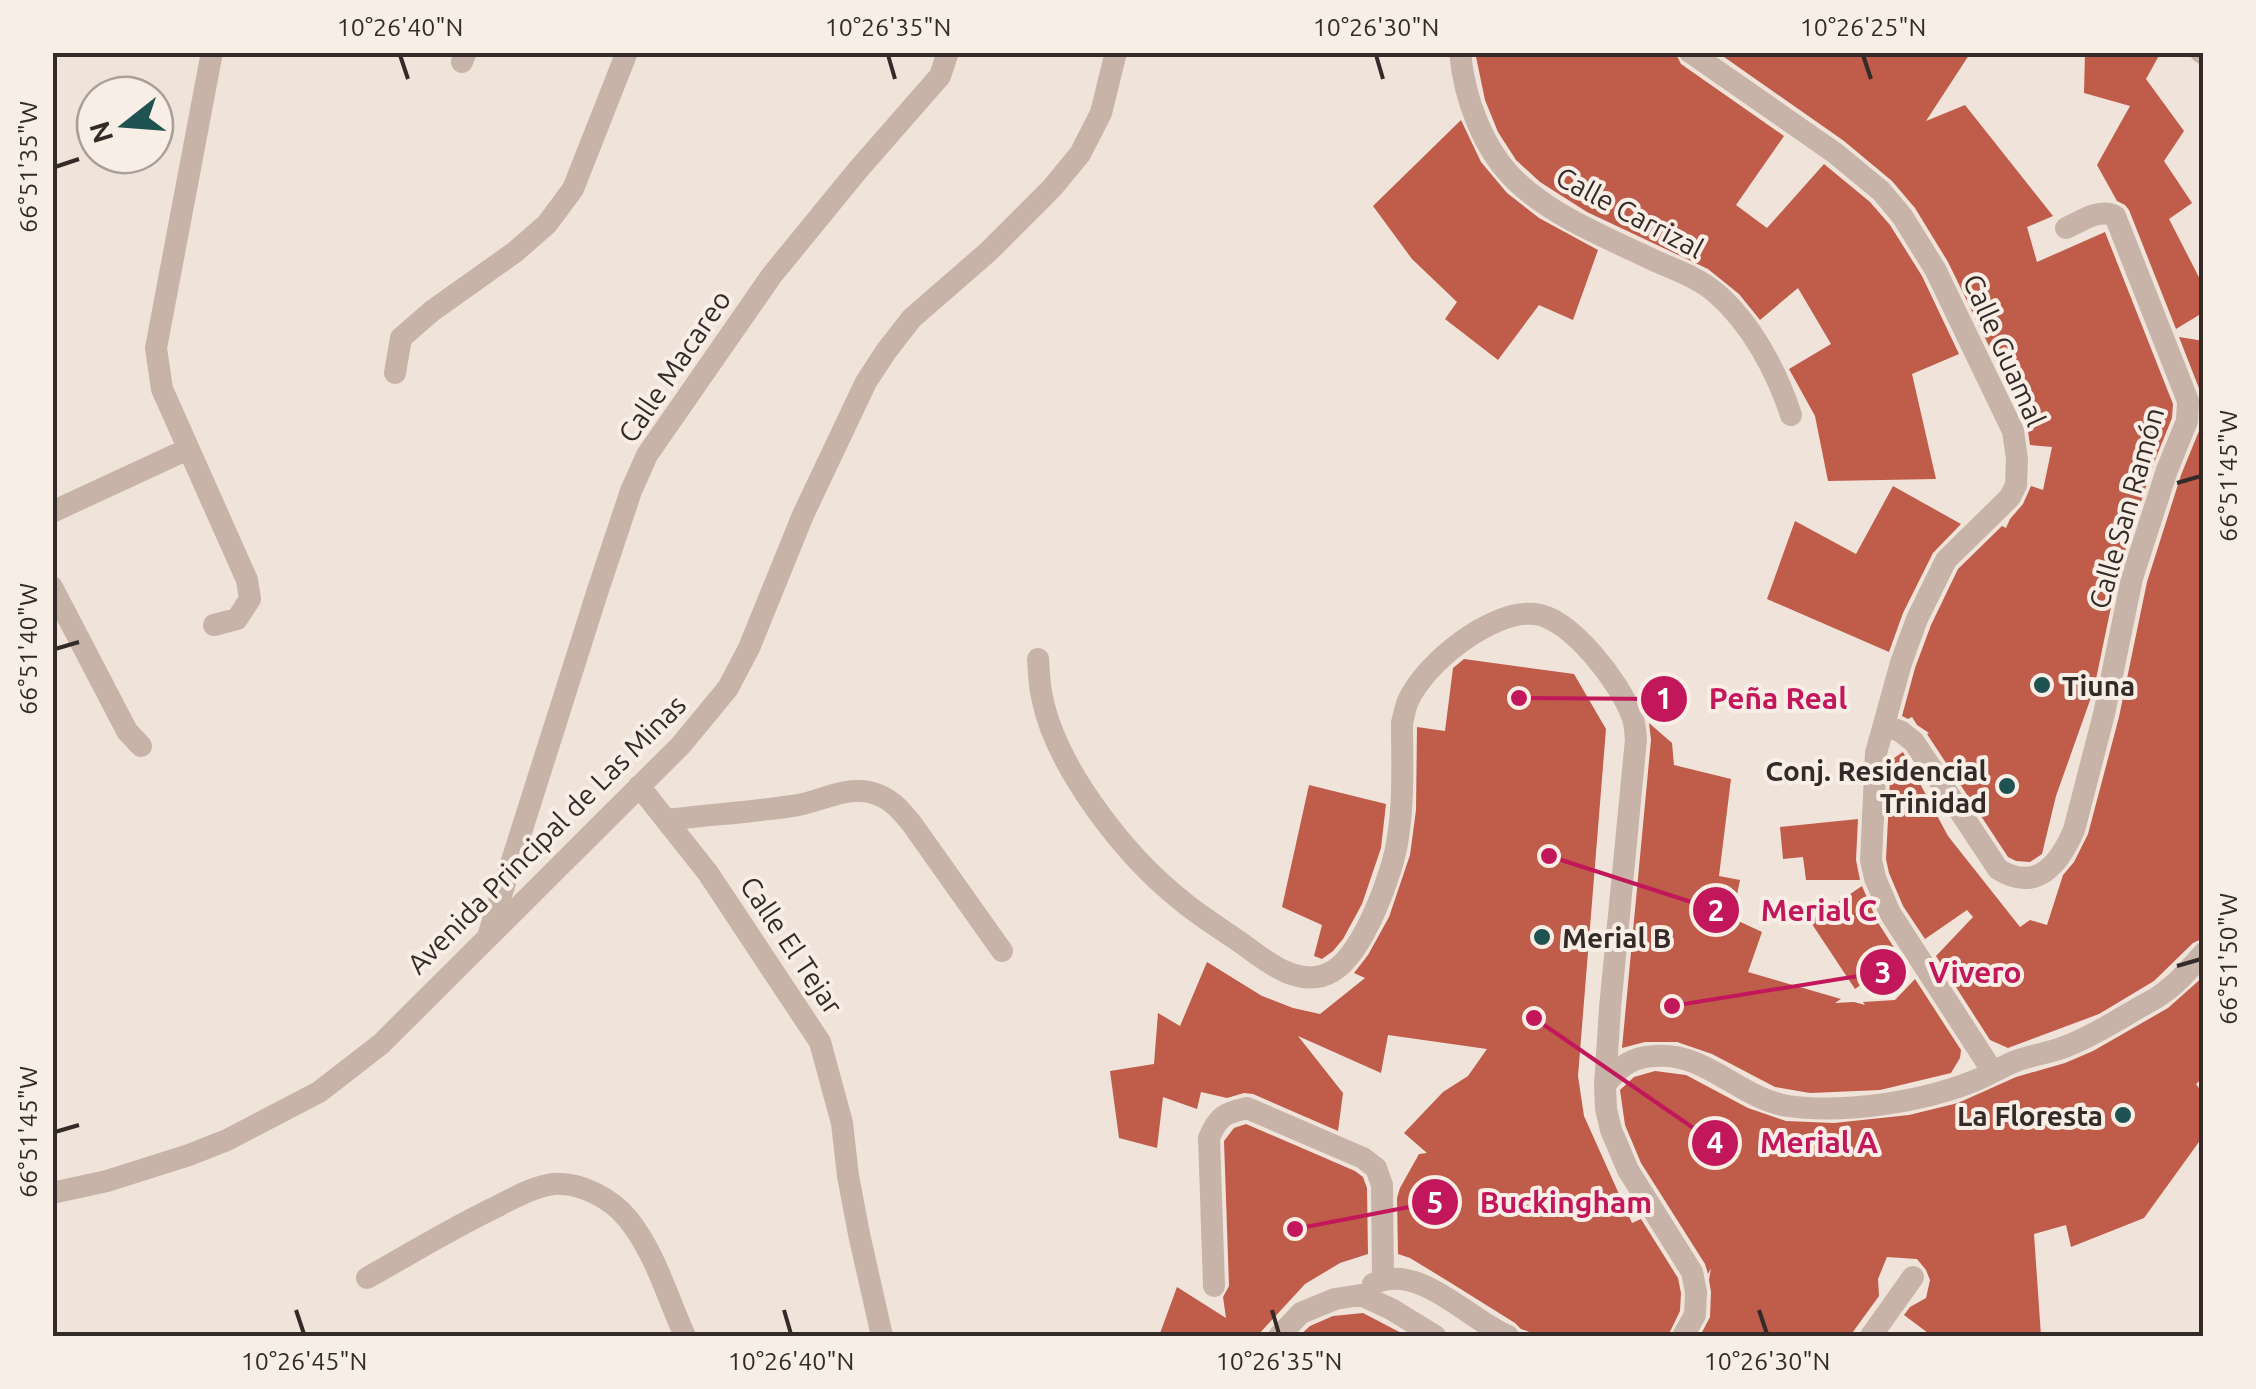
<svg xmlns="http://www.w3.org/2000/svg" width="2256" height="1389" viewBox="0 0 2256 1389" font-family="Ubuntu,sans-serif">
<rect width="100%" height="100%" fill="#f0e4da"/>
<path fill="#bf5c4a" d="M1475,52H1675L1681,64L1784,136L1736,205L1767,228L1824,164L1870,202L1890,225L1922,276L1959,354L1912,374L1936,479L1828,481L1815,416L1789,369L1831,344L1798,288L1760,320L1739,294L1708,269L1587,212L1540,182L1516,160L1498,132L1485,100Z
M1717,52H1971L1926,121L1965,105L2053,216L2027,227L2037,262L2105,232L2173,404L2172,418L2153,465L2118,573L2094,689L2056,796L2042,854L2030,862L2016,861L2008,857L1927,734L1929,733L1917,725L1912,717L1908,719L1902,716L1915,668L1931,625L1958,569L2002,526L2006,528L2010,519L2023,504L2031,486L2043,490L2052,447L2030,445L2027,424L1948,262L1915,208L1892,181L1844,141Z
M2085,52H2161L2146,79L2184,131L2164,161L2192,203L2169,219L2204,287V312L2176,329L2129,210L2125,205L2117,201L2097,165L2130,106L2084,93Z
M1461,120L1481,162L1507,193L1539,218L1598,250L1573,320L1539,305L1498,360L1445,319L1457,302L1412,259L1373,206Z
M2179,337L2204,341V938L2193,943L2154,981L2099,1014L2008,1048L1990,1040L1936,956L1973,917L1967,910L1925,939L1903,906L1889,873L1886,859L1891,760L1903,752L1948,836L2020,927L2030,920L2047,925L2063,875L2074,862L2088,834L2119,717L2147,582L2181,475L2201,426L2202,396Z
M1893,486L1961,524L1933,553L1903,613L1889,652L1767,599L1795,521L1856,554Z
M1464,659L1574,674L1606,729L1578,1076L1584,1116L1632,1223L1641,1219L1678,1278L1681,1293L1680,1311L1668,1336H1540L1521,1329L1515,1323L1451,1283L1410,1258L1398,1254L1397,1198L1400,1188L1419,1154L1427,1153L1404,1133L1443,1092L1468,1076L1487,1049L1388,1035L1381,1073L1298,1036L1343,1093L1338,1131L1253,1094L1244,1093L1227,1098L1201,1092L1197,1109L1163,1097L1157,1148L1119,1138L1110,1071L1154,1064L1158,1013L1180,1026L1207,962L1262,996L1293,1008L1320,1014L1365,978L1354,973L1368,955L1389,917L1410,855L1416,810L1417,727L1445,731L1453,668Z
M1649,723L1672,743L1674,765L1731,779L1719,876L1740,880L1732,918L1762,932L1748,972L1841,999L1835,1003L1854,1002L1865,1005L1863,1002L1895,1000L1915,979L1961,1050L1960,1058L1951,1073L1880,1090L1810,1093L1775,1087L1712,1054L1677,1042H1645L1622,1048L1651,740Z
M1309,785L1386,804L1381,848L1362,904L1343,939L1333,951L1322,959L1314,956L1322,925L1282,907Z
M1858,819L1856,860L1860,880H1806L1803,857L1783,859L1780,827Z
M1862,886L1877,921L1900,957L1855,989L1810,921Z
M2204,976V1077L2196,1084L2204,1095V1135L2144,1218L2071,1247L2066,1225L2034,1234L2041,1336H1932L1904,1315L1910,1307L1926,1298L1930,1280L1926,1270L1917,1259L1887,1257L1878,1279L1879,1296L1850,1336H1700L1710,1317L1711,1292L1709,1280L1711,1268L1708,1274L1705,1264L1641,1163L1625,1125L1620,1090L1634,1077L1655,1071L1686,1075L1748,1108L1786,1121L1834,1123L1909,1115L1958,1103L2016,1077L2065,1063L2093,1051L2168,1008Z
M1246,1124L1355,1171L1363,1177L1367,1188L1368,1254L1340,1263L1305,1284L1257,1336H1159L1177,1287L1226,1318L1223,1297L1229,1286L1224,1141L1234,1128Z
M1363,1313L1407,1336H1299L1310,1326L1333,1316Z"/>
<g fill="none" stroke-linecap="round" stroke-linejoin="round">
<path stroke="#c7b3a7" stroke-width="22" d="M212,52L156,348L162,389L247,580L250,599L237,619L214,625
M1460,52C1464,98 1483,150 1517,182C1553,216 1605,237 1649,258C1672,269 1696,276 1716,293C1751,323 1777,372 1791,415
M1690,52L1835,153L1881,191L1902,216L1935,269L2013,431L2017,459L2016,485L2010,497L1995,512L1946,560L1917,619L1901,663L1876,753L1871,860L1875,878L1890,913L1993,1072
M2201,52L2204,54
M462,62L466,52
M395,373L401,338L432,311L515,252L547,224L573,189L627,52
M52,512L188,449
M52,587L127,731L141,746
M1038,659C1039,671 1039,684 1042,697C1056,768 1125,856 1182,901C1201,917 1223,930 1244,945C1268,963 1302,990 1333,971C1363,954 1394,871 1398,837C1404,800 1402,760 1402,723C1404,715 1405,708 1408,701C1425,663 1492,609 1535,614C1571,618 1621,684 1632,716C1635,723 1635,731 1636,739L1610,1008L1605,1085L1606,1109L1611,1130L1628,1170L1692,1272L1696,1292L1695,1315L1683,1336
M1884,726L1900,731L1914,742L1998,869C2036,893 2059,865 2074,830L2104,714L2132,578L2167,470L2187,421L2188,401L2115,216C2099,208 2082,221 2066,228
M639,786L708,873L820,1042L842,1123L848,1176L859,1234L882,1336
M666,820C708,815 750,812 792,806C819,803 840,787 869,792C889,796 900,809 912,824L1002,951
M489,933L597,593L631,491L647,455L772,275L857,171L940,76L948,52
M1605,1085C1619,1067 1631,1057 1655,1056C1706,1052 1739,1098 1788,1106C1843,1114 1922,1102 1974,1081C1989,1075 2001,1067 2016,1061C2032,1055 2050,1053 2067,1046C2093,1036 2116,1021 2140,1007C2149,1002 2159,997 2166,991C2180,981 2192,966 2204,953
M52,1193L107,1181L189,1155L227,1140L319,1092L381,1044L681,745L728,688L749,648L803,515L866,382L887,350L912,318L988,252L1052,188L1080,154L1101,113L1116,52
M367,1278C410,1254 452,1228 496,1207C513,1198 533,1187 553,1184C580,1182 611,1198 628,1219C656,1254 667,1297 685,1336
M1373,1284C1418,1261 1469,1320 1508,1336
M1214,1286L1209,1138C1218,1116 1225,1113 1247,1108L1363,1158L1376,1168L1382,1185L1383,1278
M1279,1336L1301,1313L1335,1299L1361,1295L1391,1309L1435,1336
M1871,1336L1913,1277"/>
</g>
<path fill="none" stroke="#342a27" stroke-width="4" d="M400,55L408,79M888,55L895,79M1376,55L1383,79M1863,55L1871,79M55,167L79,159M2177,483L2201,476M55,649L79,642M2177,966L2201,959M55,1132L79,1125M296,1310L304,1334M784,1310L791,1334M1272,1310L1279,1334M1759,1310L1767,1334"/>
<g fill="#1f5352" stroke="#f8eee6" stroke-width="4">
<circle cx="2042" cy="685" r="10"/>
<circle cx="2007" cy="786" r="10"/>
<circle cx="1542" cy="937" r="10"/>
<circle cx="2123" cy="1115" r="10"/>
</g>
<g text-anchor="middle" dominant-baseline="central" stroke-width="8" stroke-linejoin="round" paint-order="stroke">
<g font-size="28" fill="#342a27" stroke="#f8eee6">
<text transform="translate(1630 212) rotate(28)">Calle Carrizal</text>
<text transform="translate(2005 350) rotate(66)">Calle Guamal</text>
<text transform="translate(674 366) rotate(-56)">Calle Macareo</text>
<text transform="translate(2126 508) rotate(-74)">Calle San Ramón</text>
<text transform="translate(546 834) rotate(-45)">Avenida Principal de Las Minas</text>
<text transform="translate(792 945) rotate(56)">Calle El Tejar</text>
</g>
<g font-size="28" font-weight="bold" fill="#342a27" stroke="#f8eee6" text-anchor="start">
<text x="2062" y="685">Tiuna</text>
<text x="1987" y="770" text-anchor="end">Conj. Residencial<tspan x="1987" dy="32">Trinidad</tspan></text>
<text x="1562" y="937">Merial B</text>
<text x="2103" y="1115" text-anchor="end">La Floresta</text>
</g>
</g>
<path fill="none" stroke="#c2185b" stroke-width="4" d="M1519 698L1664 699M1549 856L1716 910M1672 1006L1883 972M1534 1018L1715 1143M1295 1229L1435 1202"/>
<g fill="#c2185b" stroke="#f8eee6" stroke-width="4">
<circle cx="1519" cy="698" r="10"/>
<circle cx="1549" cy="856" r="10"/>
<circle cx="1672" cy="1006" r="10"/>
<circle cx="1534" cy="1018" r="10"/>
<circle cx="1295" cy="1229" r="10"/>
<circle cx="1664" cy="699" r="25"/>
<circle cx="1716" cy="910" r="25"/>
<circle cx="1883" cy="972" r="25"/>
<circle cx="1715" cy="1143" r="25"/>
<circle cx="1435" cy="1202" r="25"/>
</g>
<g font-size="30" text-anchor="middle" font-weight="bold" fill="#fff">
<text x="1664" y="709">1</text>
<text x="1716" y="921">2</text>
<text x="1883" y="983">3</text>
<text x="1715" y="1153">4</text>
<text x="1435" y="1213">5</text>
</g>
<g font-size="30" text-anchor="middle" font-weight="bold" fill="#c2185b" stroke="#f8eee6" stroke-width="8" stroke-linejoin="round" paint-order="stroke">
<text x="1778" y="709">Peña Real</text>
<text x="1819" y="921">Merial C</text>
<text x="1975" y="983">Vivero</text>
<text x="1819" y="1153">Merial A</text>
<text x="1566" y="1213">Buckingham</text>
</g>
<rect width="2256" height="1389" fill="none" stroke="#f8eee6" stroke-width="110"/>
<g transform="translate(125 125) rotate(253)"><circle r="48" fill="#f8eee6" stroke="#aaa09a" stroke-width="2.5"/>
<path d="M0-8L18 38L0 25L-18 38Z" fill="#1f5352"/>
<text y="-15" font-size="28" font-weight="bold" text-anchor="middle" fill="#342a27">N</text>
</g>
<rect x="55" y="55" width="2146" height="1279" fill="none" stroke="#342a27" stroke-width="4"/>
<g font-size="25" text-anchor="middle" fill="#342a27">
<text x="400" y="36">10°26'40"N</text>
<text x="888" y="36">10°26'35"N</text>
<text x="1376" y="36">10°26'30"N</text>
<text x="1863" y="36">10°26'25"N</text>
<text transform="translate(28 167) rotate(-90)" y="9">66°51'35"W</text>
<text transform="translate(2228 476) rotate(-90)" y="9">66°51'45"W</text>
<text transform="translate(28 649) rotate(-90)" y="9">66°51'40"W</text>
<text transform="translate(2228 959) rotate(-90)" y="9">66°51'50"W</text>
<text transform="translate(28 1132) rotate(-90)" y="9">66°51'45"W</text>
<text x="304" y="1370">10°26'45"N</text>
<text x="791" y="1370">10°26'40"N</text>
<text x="1279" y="1370">10°26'35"N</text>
<text x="1767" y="1370">10°26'30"N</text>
</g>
</svg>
